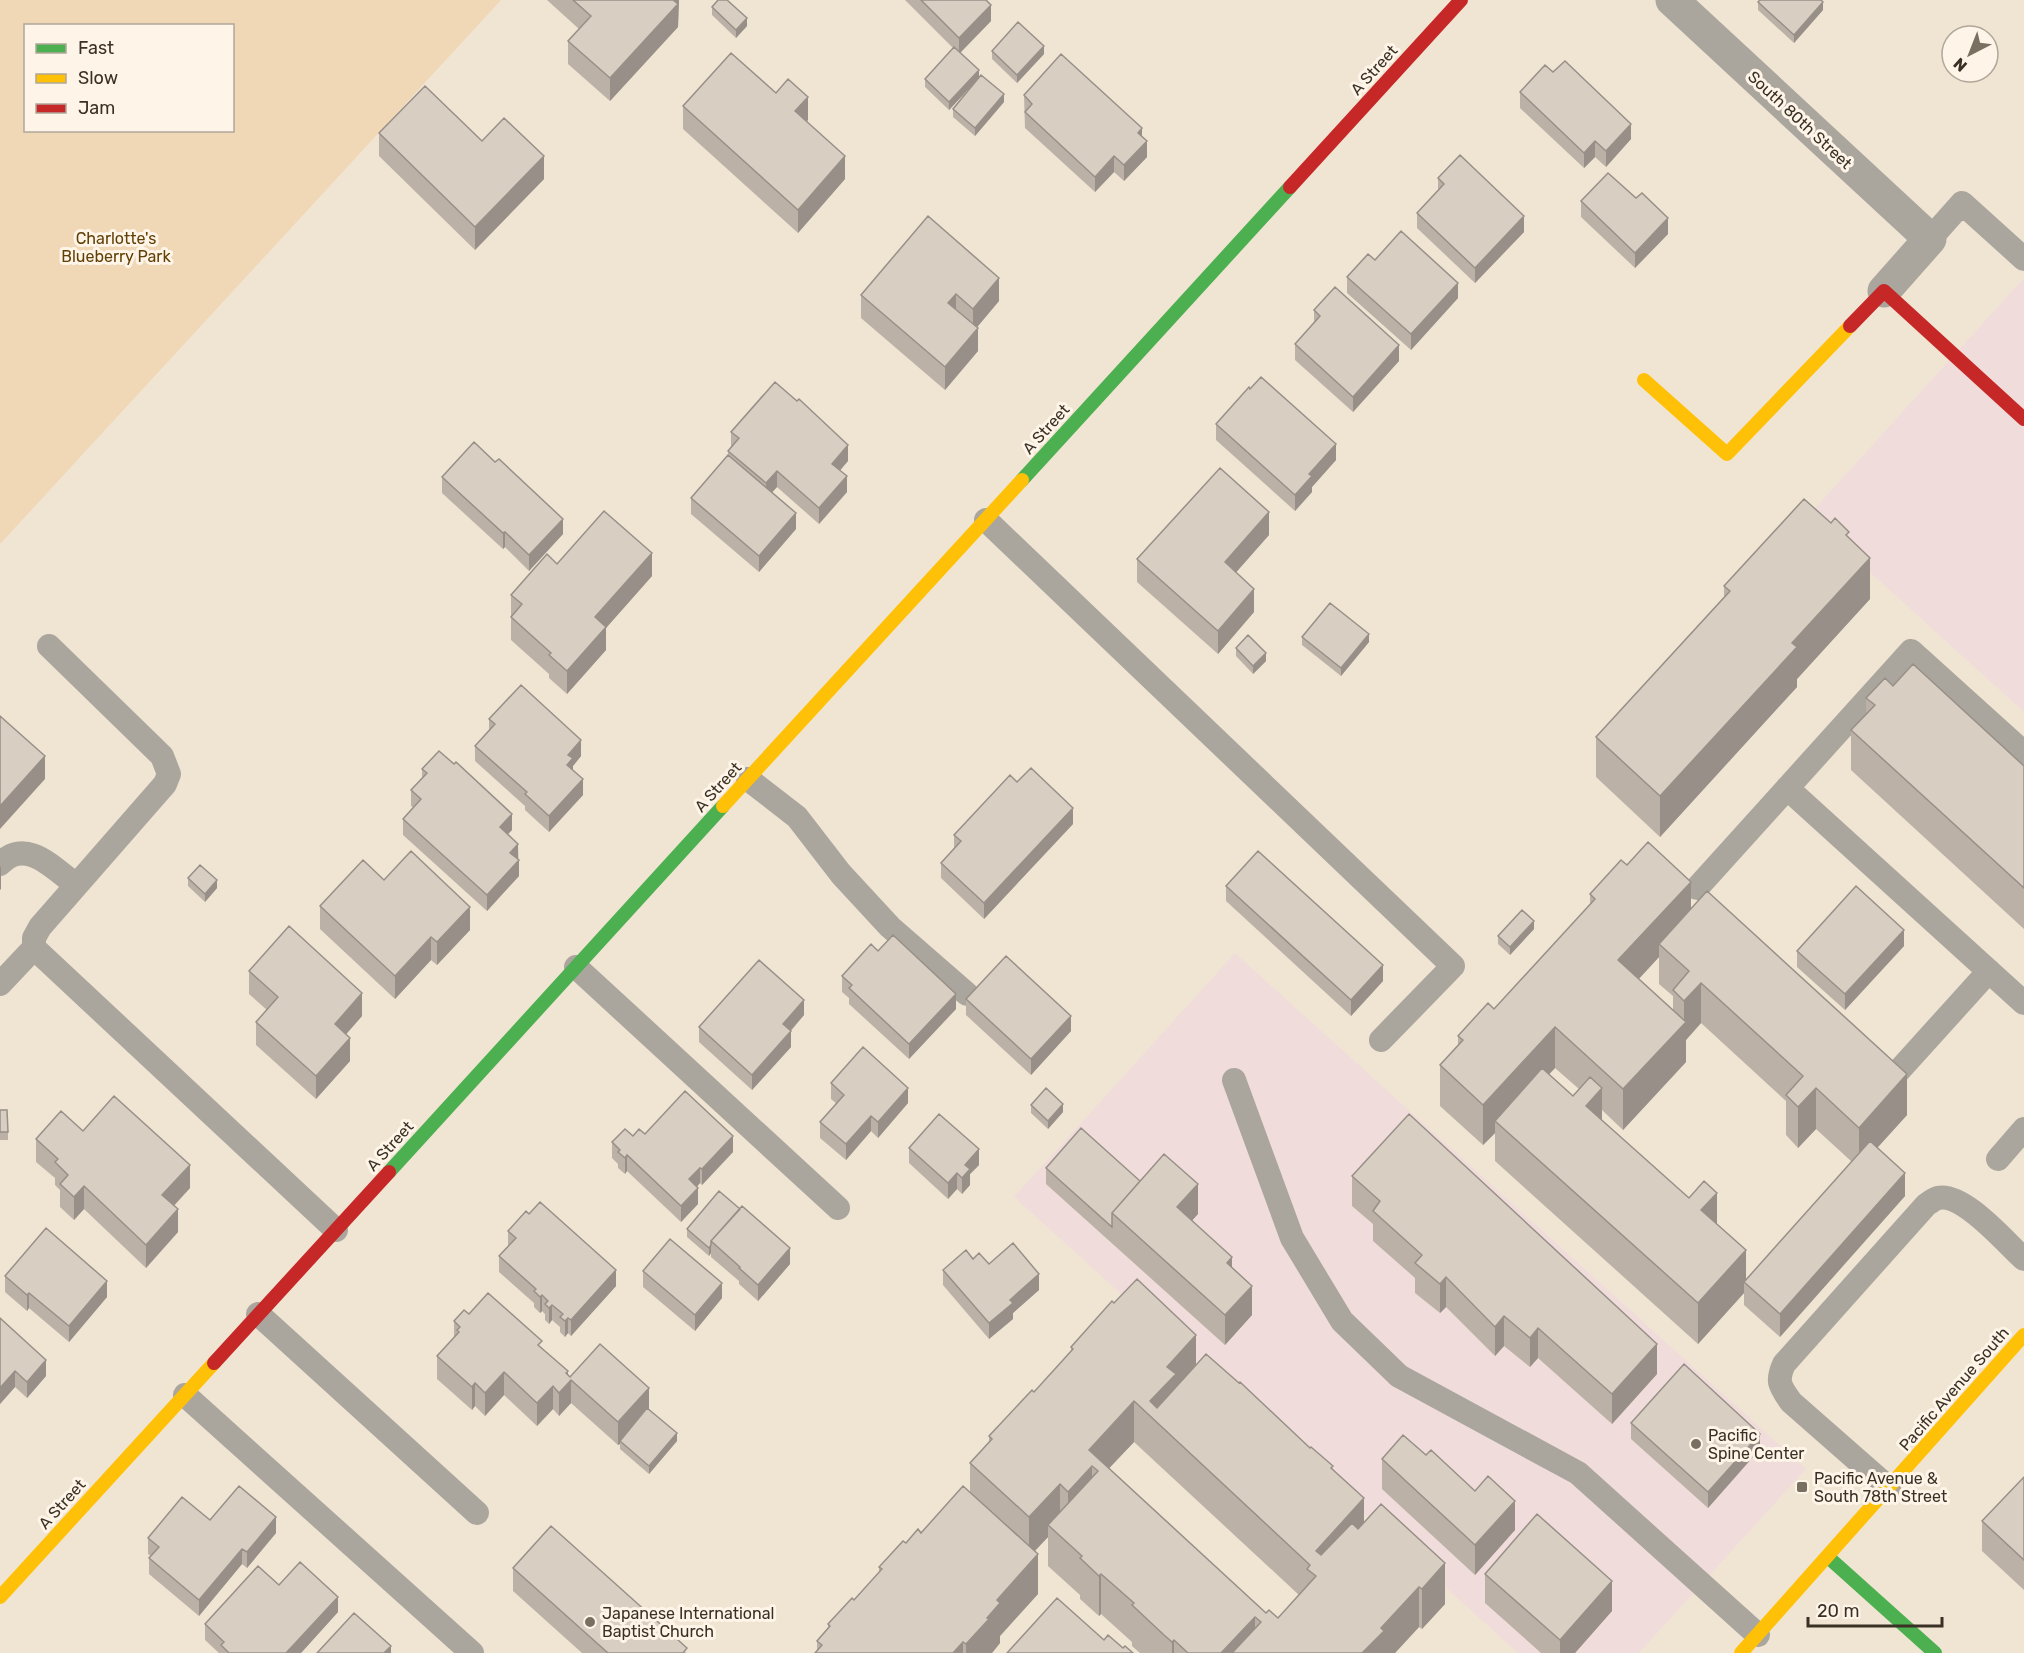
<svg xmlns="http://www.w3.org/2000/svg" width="2024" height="1653" viewBox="0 0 2024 1653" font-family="Rubik,sans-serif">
<rect width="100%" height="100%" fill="#f0e4d3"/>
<path fill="#f0dddb" d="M2024,278V712L1808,516Z
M1235,953L1806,1469L1639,1653H1518L1014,1197Z"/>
<path fill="#f0d7b6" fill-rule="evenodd" d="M0,0H501L0,544ZM26,26H232V130H26Z"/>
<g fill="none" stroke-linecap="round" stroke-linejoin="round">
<path stroke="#aaa69d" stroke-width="24" d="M1930,239L1962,203L2024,259
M986,520L1453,966L1381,1040
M49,646L162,756L169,774L165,784L40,927L34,938V948L336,1230
M748,779L797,817L841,874L890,927L967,994
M1787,788L2024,1003
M0,864C26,837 53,868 76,885
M1697,888L1911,651L2024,753
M576,967L838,1208
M0,984L34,948
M1895,1075L1989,971
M1234,1080L1292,1238L1342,1321L1399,1376L1578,1473L1758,1635
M1998,1159L2024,1129
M258,1314L477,1513
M185,1395L472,1653
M1889,1488L1791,1402C1780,1386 1776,1382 1784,1364L1926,1205C1929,1203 1934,1199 1938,1198C1963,1192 2006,1243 2024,1259"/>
<path stroke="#aaa69d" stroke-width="33" d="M1672,0L1930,239L1884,291"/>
<path stroke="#4caf50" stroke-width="14" d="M1022,480L1290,187
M389,1172L723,806
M1828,1557L1935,1653"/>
<path stroke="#ffc107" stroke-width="14" d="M1644,380L1727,454L1850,326
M723,806L1022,480
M0,1597L214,1363
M1741,1653L2024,1335"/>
<path stroke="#c62828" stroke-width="14" d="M1290,187L1461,0
M1850,326L1884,291L2024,419
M214,1363L389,1172"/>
</g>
<path fill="#bbb1a7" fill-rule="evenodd" d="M547,0H679L678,27L610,101L568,64V41L579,29Z
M905,0H986L991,21L960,53L979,78L1004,102L975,136L953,117V109L977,80L949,110L925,87V79L953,48Z
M1758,2L1823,10L1794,43L1758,10Z
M712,7L747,26L736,38L712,15Z
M992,51L1044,54L1017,83L992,59Z
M1520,92L1631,139L1606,167L1595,157L1584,168L1520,108Z
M776,93L808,120L806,122L845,179L798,233L683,129V106Z
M1024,95L1142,137L1147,157L1124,181L1114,172L1095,192L1025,128Z
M379,133L482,141L544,179L475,250L379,156Z
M1438,178L1524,232L1475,283L1417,228V213L1438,190Z
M1581,201L1668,234L1635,268L1581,217Z
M928,216L999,301L977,327L978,351L945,390L861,318V295Z
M1375,260L1458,298L1411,350L1347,293V277Z
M1314,310L1399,361L1353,412L1295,360V344L1314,323Z
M1216,424L1336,460L1312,487V492L1295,511L1216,440Z
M731,432L848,461L839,470L847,492L819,524L777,487L771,493L796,529L759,572L691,514V498L728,456V451L731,448Z
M442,477L563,534L529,571L505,547L503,549L442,493Z
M1269,535L1236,572L1254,612L1218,654L1137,582V559Z
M1849,539L1870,599L1797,679V687L1660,837L1596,777V737L1724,597V586Z
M557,564L652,576L606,628V650L567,694L549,678V674L511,640V595Z
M1302,637L1369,642L1341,676L1302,645Z
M1236,648L1266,661L1253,674L1236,656Z
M1893,686L2024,766V929L1851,770V730L1866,714V698Z
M489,719L581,756L573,766V770L583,795L549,832L525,810V806L475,761V746L489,730Z
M422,769L512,830L508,834L518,844L519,876L487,911L403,835V819L413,807L411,806V790L422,778Z
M1017,782L1073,824L984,919L941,878V863L954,849V835Z
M1627,865L1691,909L1907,1115L1877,1148L1905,1196L1780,1337L1744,1305V1293L1698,1344L1495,1161V1133L1483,1145L1440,1106V1065L1458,1045V1036L1494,1009L1590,905V894ZM1659,957V984L1673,996V1010L1639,979ZM1701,1023L1786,1101V1135L1798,1148L1816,1129L1852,1162L1746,1280L1717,1225L1602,1120V1110L1623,1130L1686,1062V1040ZM1555,1068L1579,1089L1573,1096L1549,1074Z
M188,878L217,888L205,902L188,886Z
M384,880L470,930L437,965L431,960L395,999L320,929V906Z
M1226,886L1383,981L1351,1016L1226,901Z
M1534,929L1510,955L1498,944V936Z
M1904,946L1845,1010L1797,967V951Z
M249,971L362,1016L346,1034L350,1061L316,1099L256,1045V1022L267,1010L249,994Z
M842,976L956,1009L909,1059L849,1004V998L842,992Z
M966,999L1071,1031L1031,1075L966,1015Z
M804,1015L791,1031V1047L752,1090L699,1042V1027Z
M831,1083L908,1103L878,1138L871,1131L846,1160L820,1138V1122L837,1104L831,1099Z
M1031,1105L1063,1112L1048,1129L1031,1113Z
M0,1110L8,1132V1140H0Z
M645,1134L733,1152L702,1185L700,1183L697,1187L698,1204L681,1222L627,1171L625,1174L618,1168V1164L612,1158V1142L633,1136Z
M36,1139L190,1188L174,1206L178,1232L146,1268L84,1209L74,1220L60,1207V1190L55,1185V1178L36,1162Z
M909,1148L979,1165L970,1174V1185L962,1194L957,1189L948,1199L909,1163Z
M1046,1168L1140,1181L1198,1214L1192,1220L1232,1268L1252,1315L1225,1345L1046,1184Z
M1352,1176L1657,1374L1612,1424L1538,1358L1530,1367L1504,1346L1495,1356L1446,1307L1440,1313L1415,1293V1278L1373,1241V1224L1352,1206Z
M687,1229L790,1264L758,1301L739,1284V1281L711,1257V1253L709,1256L687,1237Z
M508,1231L616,1286L571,1336L568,1333L565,1337L560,1332V1327L552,1320L549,1324L545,1320V1314L542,1311L540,1313L534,1307V1303L499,1272V1256L508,1246Z
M973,1259L989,1264L1039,1290L1013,1313V1319L989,1339L943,1285V1270Z
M643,1271L722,1298L695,1331L643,1287Z
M5,1276L107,1297L69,1342L29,1308L27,1311L5,1292Z
M469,1314L542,1348L570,1377L649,1409L677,1441L649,1474L620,1449V1444L618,1445L571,1403L559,1416L553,1409L537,1426L504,1395L485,1416L475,1406L472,1410L437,1379V1356L454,1338V1321Z
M0,1318L46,1376L27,1398L15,1387L0,1404Z
M1071,1347L1196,1365L1310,1448L1333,1469L1364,1523L1445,1604L1422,1629L1419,1627L1395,1653H1140L1132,1646V1642L1101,1614L1099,1616L1080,1599V1595L1048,1566V1537L1035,1551L1038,1594L1000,1636V1643L992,1653H815L817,1651V1641L828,1628V1624L854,1600L879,1572V1567L906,1543L921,1533L970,1493V1463L989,1442V1436L1034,1392L1071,1352ZM1134,1442L1299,1595L1278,1618L1266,1613L1109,1468Z
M1631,1423L1760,1449L1708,1508L1631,1439Z
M1426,1455L1475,1491L1515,1530L1475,1575L1382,1489V1459Z
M2024,1477V1590L1982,1551V1521Z
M210,1520L276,1533L247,1568L242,1564L199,1616L149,1574V1558L151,1556L148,1554V1538Z
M513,1568L687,1653H582L513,1591Z
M1485,1574L1612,1611L1575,1653H1541L1485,1603Z
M279,1585L338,1612L301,1653H219L205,1640V1624Z"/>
<path fill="#989088" d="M673,0H679L678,27L610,101V78Z
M1823,2V10L1794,43V35Z
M991,5V21L959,54V38Z
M747,18V26L736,38V30Z
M1044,46V54L1017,83V75Z
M979,70V78L949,110V102Z
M1004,94V102L975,136V128Z
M808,97V120L795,134V111Z
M1631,124V139L1606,167V151Z
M1142,128V144L1138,133Z
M1147,141V157L1124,181V165Z
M1595,141V157L1584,168V153Z
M544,156V179L475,250V227Z
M845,156V179L798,233V210Z
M1114,156V172L1095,192V177Z
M1524,216V232L1475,283V268Z
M1668,218V234L1635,268V253Z
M999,278V301L973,332V309Z
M1458,283V298L1411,350V334Z
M956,294V317L948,303Z
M978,328V351L945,390V367Z
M1399,345V361L1353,412V397Z
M1336,444V460L1312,487V492L1295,511V495L1309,474Z
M848,445V461L832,480V464Z
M777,471V487L766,499V483Z
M847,476V492L819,524V508Z
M1269,512V535L1225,585V562Z
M796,513V529L759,572V556Z
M563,519V534L529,571V555Z
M505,532V547L503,549V533Z
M652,553V576L606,628V650L567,694V671L595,617Z
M1870,558V599L1797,679V687L1660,837V796L1792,643Z
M1254,589V612L1218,654V631Z
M1369,634V642L1341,676V668Z
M1266,653V661L1253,674V666Z
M581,740V756L573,766V774L567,765L568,755Z
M45,756V779L0,829V806Z
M583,779V795L549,832V816Z
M1073,808V824L984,919V903Z
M512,814V830L500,842V827Z
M518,844V860L510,853Z
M519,860V876L487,911V895Z
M1,866V889L0,890V867Z
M217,880V888L205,902V894Z
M1691,882V922L1659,944V957L1618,1001V960Z
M470,907V930L437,965V942Z
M1534,921V929L1510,955V947Z
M1904,930V946L1845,1010V994Z
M431,937V960L395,999V976Z
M1383,965V981L1351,1016V1000Z
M1701,983V1023L1686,1040V1062L1623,1130V1089L1684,1024V1001Z
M362,993V1016L335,1047V1024Z
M956,994V1009L909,1059V1044Z
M804,1000V1015L783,1039V1024Z
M1071,1016V1031L1031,1075V1059Z
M1555,1027V1068L1501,1126L1495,1121V1133L1483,1145V1105Z
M791,1031V1047L752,1090V1075Z
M350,1038V1061L316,1099V1076Z
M1907,1074V1115L1859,1168V1128Z
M908,1088V1103L878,1138V1122Z
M1602,1088V1128L1586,1106Z
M1816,1088V1129L1798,1148V1107Z
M1063,1104V1112L1048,1129V1121Z
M871,1116V1131L846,1160V1144Z
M733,1136V1152L702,1185V1169Z
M979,1149V1165L970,1174V1185L962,1194V1178L965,1165Z
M627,1155V1171L625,1174V1158Z
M190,1165V1188L162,1218V1195Z
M700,1168V1183L689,1195V1179Z
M957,1173V1189L948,1199V1183Z
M1905,1173V1196L1780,1337V1314Z
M1198,1184V1214L1177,1237V1207Z
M84,1186V1209L74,1220V1197Z
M698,1188V1204L681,1222V1206Z
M1717,1193V1233L1701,1210Z
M178,1209V1232L146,1268V1245Z
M711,1245V1253L709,1256V1248Z
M790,1248V1264L758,1301V1285Z
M1746,1250V1284L1744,1282V1293L1698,1344V1303Z
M1232,1257V1286L1227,1263Z
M616,1270V1286L571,1336V1320Z
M1039,1274V1290L1013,1313V1319L989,1339V1323L1010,1300Z
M1446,1277V1307L1440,1313V1284Z
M107,1281V1297L69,1342V1326Z
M722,1283V1298L695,1331V1315Z
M1252,1286V1315L1225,1345V1315Z
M29,1293V1308L27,1311V1295Z
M542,1295V1311L540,1313V1297Z
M552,1305V1320L549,1324V1308Z
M1504,1316V1346L1495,1356V1327Z
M568,1318V1333L565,1337V1321Z
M1538,1328V1358L1530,1367V1338Z
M1196,1335V1376L1163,1428L1150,1401L1167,1367Z
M1657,1344V1374L1612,1424V1394Z
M46,1360V1376L27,1398V1382Z
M15,1371V1387L0,1404V1388Z
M568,1371V1383L571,1380V1403L559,1416V1393L566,1373Z
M504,1372V1395L485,1416V1393Z
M475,1383V1406L472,1410V1387Z
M553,1386V1409L537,1426V1403Z
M649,1388V1411L620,1441V1444L618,1445V1422Z
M1134,1401V1442L1098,1480V1471L1092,1466V1506L1068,1532V1492L1089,1450Z
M677,1433V1441L649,1474V1466Z
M1760,1434V1449L1708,1508V1492Z
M1060,1484V1524L1048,1525V1537L1029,1557V1517Z
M1364,1498V1539L1316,1591V1551Z
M1515,1501V1530L1475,1575V1545Z
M276,1517V1533L247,1568V1552Z
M242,1549V1564L199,1616V1600Z
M1038,1554V1594L1000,1636V1643L992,1653H966V1644L987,1618L997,1600Z
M1445,1563V1604L1422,1629V1589Z
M1101,1574V1614L1099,1616V1576Z
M1612,1581V1611L1575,1653H1560V1640Z
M1419,1587V1627L1395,1653H1362L1381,1628Z
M338,1597V1612L301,1653H286Z
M1255,1617V1653H1221Z
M1174,1640V1653H1172V1642Z
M963,1642V1653H953Z
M391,1646V1653H384Z"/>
<path fill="#d9cec2" stroke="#989088" stroke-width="1.5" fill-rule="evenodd" d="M573,0H673L678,4L610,78L568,41L591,16Z
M718,0H727L747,18L736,30L712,7Z
M921,0H986L991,5L959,38Z
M1760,0H1821L1823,2L1794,35L1758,2Z
M1018,22L1044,46L1017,75L992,51Z
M954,47L979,70L949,102L925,79Z
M731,53L776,93L788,79L808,97L795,111L845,156L798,210L683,106Z
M1061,54L1142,128L1138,133L1147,141L1124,165L1114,156L1095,177L1025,112L1032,104L1024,95Z
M1565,61L1631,124L1606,151L1595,141L1584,153L1520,92L1545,65L1553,72Z
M981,75L1004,94L975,128L953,109Z
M425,86L482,141L504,118L544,156L475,227L379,133Z
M1460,155L1524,216L1475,268L1417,213L1444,184L1438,178Z
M1608,173L1636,198L1642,193L1668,218L1635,253L1581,201Z
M928,216L999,278L973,309L956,294L948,303L978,328L945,367L861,295Z
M1401,231L1458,283L1411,334L1347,277L1368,254L1375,260Z
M1335,287L1399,345L1353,397L1295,344L1320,316L1314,310Z
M1261,377L1336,444L1309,474L1312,476L1295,495L1216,424L1249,387L1250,389Z
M775,382L797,401L799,399L848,445L832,464L847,476L819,508L777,471L766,483L728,451L739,438L731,432Z
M474,442L495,462L499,459L563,519L529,555L505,532L503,533L442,477Z
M728,455L796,513L759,556L691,498Z
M1220,468L1269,512L1225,562L1254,589L1218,631L1137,559Z
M1804,499L1831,523L1835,518L1849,532L1846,535L1870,558L1792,643L1797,647L1660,796L1596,737L1730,591L1724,586Z
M604,511L652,553L595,617L606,627L567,671L549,655L551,653L511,617L522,604L511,595L547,554L557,564Z
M1330,603L1369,634L1341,668L1302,637Z
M1248,635L1266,653L1253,666L1236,648Z
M1913,664L2024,766V888L1851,730L1875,705L1866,698L1885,678L1893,686Z
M521,685L581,740L568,755L573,758L567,765L583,779L549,816L525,794L527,792L475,746L495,724L489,719Z
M0,716L45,756L0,806Z
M439,751L454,764L456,762L512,814L500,827L518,844L510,853L519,860L487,895L403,819L421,799L411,790L427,773L422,769Z
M1031,768L1073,808L984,903L941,863L961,841L954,835L1010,775L1017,782Z
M1648,842L1691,882L1618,960L1686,1022L1623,1089L1555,1027L1483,1105L1440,1065L1463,1040L1458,1036L1488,1003L1494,1009L1595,899L1590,894L1621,860L1627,865Z
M411,851L470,907L437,942L431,937L395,976L320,906L363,860L384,880Z
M1258,851L1383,965L1351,1000L1226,886Z
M200,865L217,880L205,894L188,878Z
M1856,886L1904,930L1845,994L1797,951Z
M1707,891L1907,1074L1859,1128L1816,1088L1798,1107L1786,1095L1803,1076L1701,983L1684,1001L1673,990L1689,971L1659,944Z
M1522,910L1534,921L1510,947L1498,936Z
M289,926L362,993L335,1024L350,1038L316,1076L256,1022L278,997L249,971Z
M893,935L956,994L909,1044L849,988L852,985L842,976L871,944L878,951Z
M1006,956L1071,1016L1031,1059L966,999Z
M759,960L804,1000L783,1024L791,1031L752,1075L699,1027Z
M863,1047L908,1088L878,1122L871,1116L846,1144L820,1122L844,1095L831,1083Z
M1542,1068L1573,1096L1590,1077L1602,1088L1586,1106L1689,1198L1704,1181L1717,1193L1701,1210L1746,1250L1698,1303L1495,1121Z
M1046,1088L1063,1104L1048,1121L1031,1105Z
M685,1091L733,1136L702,1169L700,1168L689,1179L698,1188L681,1206L627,1155L625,1158L618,1152L620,1150L612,1142L625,1129L633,1136L639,1129L645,1134Z
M114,1096L190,1165L162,1195L178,1209L146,1245L84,1186L74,1197L60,1184L68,1175L55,1162L58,1159L36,1139L61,1111L83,1131Z
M0,1110H7L8,1132H0Z
M939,1114L979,1149L965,1165L970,1169L962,1178L957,1173L948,1183L909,1148Z
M1409,1114L1657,1344L1612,1394L1538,1328L1530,1338L1504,1316L1495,1327L1446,1277L1440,1284L1415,1263L1422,1255L1373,1211L1380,1201L1352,1176Z
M1081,1128L1140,1181L1112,1213V1227L1046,1168Z
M1870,1141L1905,1173L1780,1314L1744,1282Z
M1164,1154L1198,1184L1177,1207L1232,1257L1227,1263L1252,1286L1225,1315L1112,1213Z
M719,1191L740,1209L711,1241V1245L709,1248L687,1229Z
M540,1202L616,1270L571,1320L568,1318L565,1321L560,1317L563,1314L552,1305L549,1308L545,1304L548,1301L542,1295L540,1297L534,1291L536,1289L499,1256L516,1238L508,1231L526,1211L529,1214Z
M742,1206L790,1248L758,1285L739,1268L740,1267L711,1241Z
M46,1228L107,1281L69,1326L29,1293L27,1295L5,1276Z
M670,1239L722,1283L695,1315L643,1271Z
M1013,1243L1039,1274L1010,1300L1013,1303L989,1323L943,1270L966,1250L973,1259L979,1253L989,1264Z
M1137,1279L1196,1335L1167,1367L1176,1374L1150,1401L1157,1408L1206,1354L1239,1383L1240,1382L1310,1448L1311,1447L1333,1466L1331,1468L1364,1498L1316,1551L1321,1555L1352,1523L1358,1529L1381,1504L1445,1563L1422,1589L1419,1587L1381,1628L1384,1631L1362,1653H1232L1261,1622L1255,1617L1221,1653H1188L1174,1640L1172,1642L1164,1635L1132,1605L1134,1603L1101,1574L1099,1576L1080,1558L1082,1556L1048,1525L1098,1471L1092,1466L1068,1492L1060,1484L1029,1517L970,1463L992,1439L989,1436L1032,1390L1034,1392L1073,1349L1071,1347L1112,1301L1114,1303ZM1134,1401L1310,1565L1307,1569L1316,1576L1278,1618L1269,1610L1266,1613L1089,1450Z
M488,1293L542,1341L538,1345L568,1371L566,1373L570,1377L600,1344L649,1388L618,1422L571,1380L559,1393L553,1386L537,1403L504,1372L485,1393L475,1383L472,1387L437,1356L459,1332L457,1330L460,1327L454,1321L464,1310L469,1314Z
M0,1318L46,1360L27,1382L15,1371L0,1388Z
M1684,1364L1760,1434L1708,1492L1631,1423Z
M647,1408L677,1433L649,1466L620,1441Z
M1403,1435L1426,1455L1431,1450L1475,1491L1488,1476L1515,1501L1475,1545L1382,1459Z
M2024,1477V1560L1982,1521Z
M239,1486L276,1517L247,1552L242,1549L199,1600L149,1558L159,1547L148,1538L182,1497L210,1520Z
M963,1486L1038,1554L997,1600L1000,1603L987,1618L989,1619L966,1644L963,1642L953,1653H815L822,1645L817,1641L830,1626L828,1624L852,1598L854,1600L882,1569L879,1567L903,1541L906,1543L918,1529L921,1533Z
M1537,1514L1612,1581L1560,1640L1485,1574Z
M551,1526L687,1648L683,1653H608L513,1568Z
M300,1562L338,1597L286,1653H229L221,1645L224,1642L205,1624L258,1566L279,1585Z
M1057,1598L1104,1640L1108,1635L1123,1648L1125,1646L1133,1653H1007Z
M354,1613L391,1646L384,1653H317Z"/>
<g fill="#7a7062" stroke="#fef5e8" stroke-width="2">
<circle cx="1696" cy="1444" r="6"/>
<rect x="1796" y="1481" width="12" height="12" rx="3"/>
<circle cx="590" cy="1622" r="6"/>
</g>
<g text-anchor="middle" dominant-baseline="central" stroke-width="6" stroke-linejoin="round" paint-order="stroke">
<g font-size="16" fill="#3a3125" stroke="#fef5e8">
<text transform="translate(1374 70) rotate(-48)">A Street</text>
<text transform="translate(1800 120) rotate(43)">South 80th Street</text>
<text transform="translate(1046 429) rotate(-48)">A Street</text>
<text transform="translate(718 787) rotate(-48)">A Street</text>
<text transform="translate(390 1146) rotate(-48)">A Street</text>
<text transform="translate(1954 1389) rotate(-49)">Pacific Avenue South</text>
<text transform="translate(62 1504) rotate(-48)">A Street</text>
</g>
<g font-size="16" fill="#624005" stroke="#fef5e8">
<text x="116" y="238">Charlotte's<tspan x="116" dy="18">Blueberry Park</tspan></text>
</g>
<g font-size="16" fill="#3a3125" stroke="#fef5e8" text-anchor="start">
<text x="1708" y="1435">Pacific<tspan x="1708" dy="18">Spine Center</tspan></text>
<text x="1814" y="1478">Pacific Avenue &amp;<tspan x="1814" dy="18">South 78th Street</tspan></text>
<text x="602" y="1613">Japanese International<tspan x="602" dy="18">Baptist Church</tspan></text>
</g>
</g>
<rect x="24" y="24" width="210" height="108" fill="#fef5e8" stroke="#b0a79a" stroke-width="1.5"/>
<rect x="36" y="44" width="30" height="9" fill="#4caf50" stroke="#b0a79a" stroke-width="1.5"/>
<text x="78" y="54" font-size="18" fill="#3a3125">Fast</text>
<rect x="36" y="74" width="30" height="9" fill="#ffc107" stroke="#b0a79a" stroke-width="1.5"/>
<text x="78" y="84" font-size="18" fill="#3a3125">Slow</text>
<rect x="36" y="104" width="30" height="9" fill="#c62828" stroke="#b0a79a" stroke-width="1.5"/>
<text x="78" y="114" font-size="18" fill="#3a3125">Jam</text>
<g transform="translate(1970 54) rotate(222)"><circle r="28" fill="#fef5e8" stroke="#b0a79a" stroke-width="1.5"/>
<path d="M0-4.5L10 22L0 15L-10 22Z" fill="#7a7062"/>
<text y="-9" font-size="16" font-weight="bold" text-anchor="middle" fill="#3a3125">N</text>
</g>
<path d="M1808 1617v9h134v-9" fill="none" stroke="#3a3125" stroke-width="3"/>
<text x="1817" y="1617" font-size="18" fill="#3a3125" stroke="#fef5e8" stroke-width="4.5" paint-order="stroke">20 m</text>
</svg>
